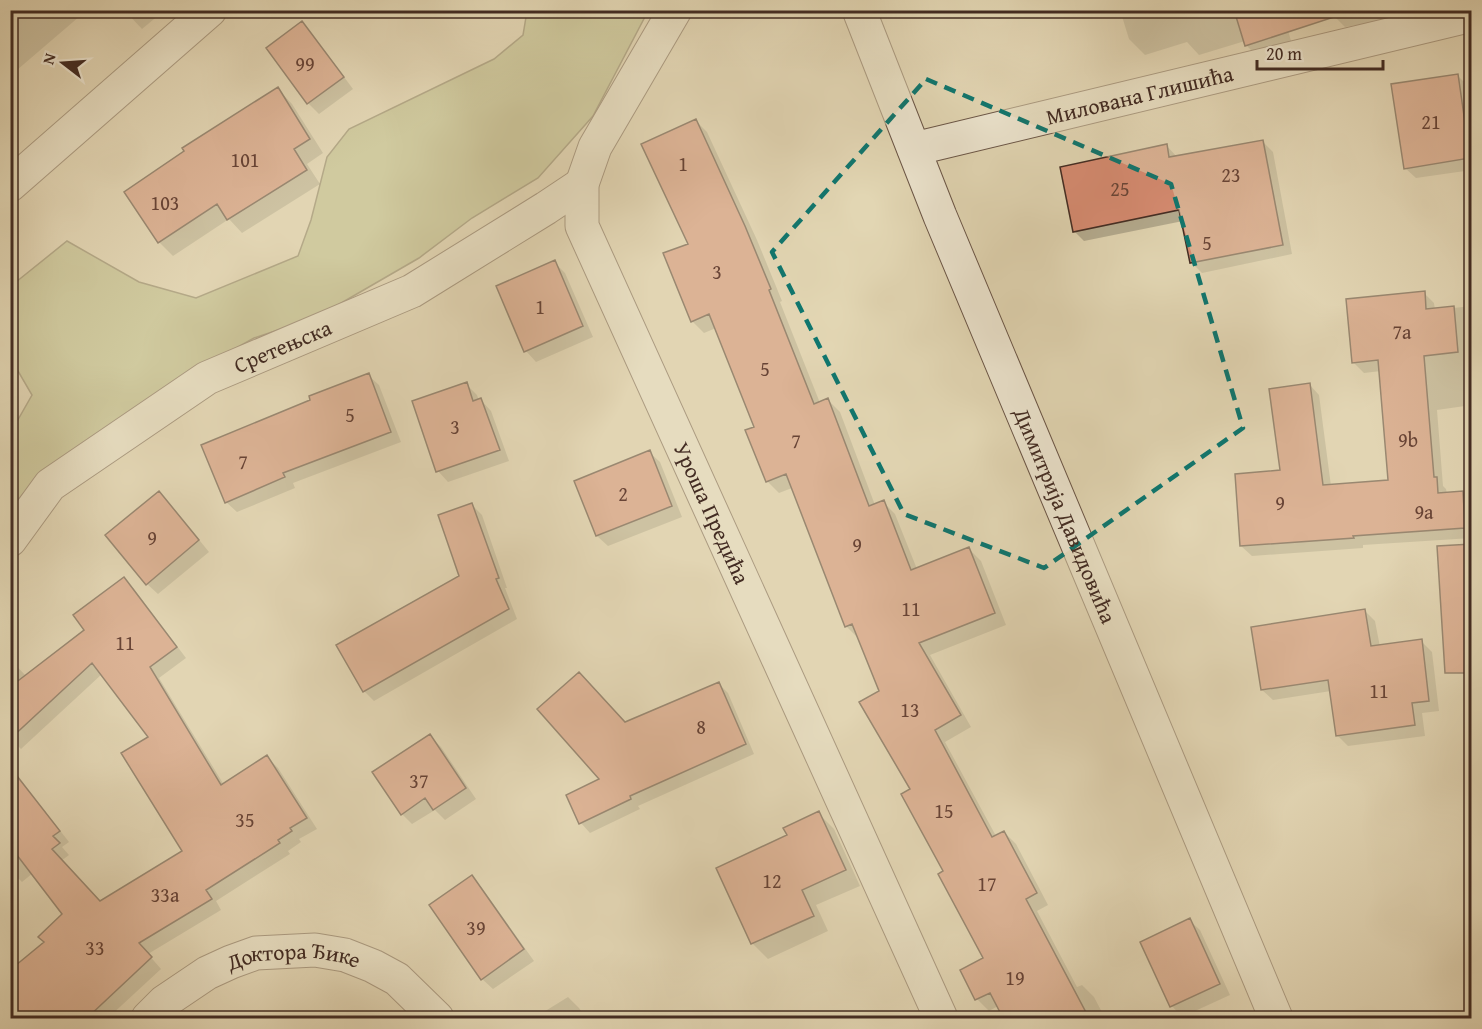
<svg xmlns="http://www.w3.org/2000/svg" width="1482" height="1029" viewBox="0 0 1482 1029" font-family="'Gentium Book Plus',serif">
<rect width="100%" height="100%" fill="#e2d6b3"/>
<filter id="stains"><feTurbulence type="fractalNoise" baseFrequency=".00333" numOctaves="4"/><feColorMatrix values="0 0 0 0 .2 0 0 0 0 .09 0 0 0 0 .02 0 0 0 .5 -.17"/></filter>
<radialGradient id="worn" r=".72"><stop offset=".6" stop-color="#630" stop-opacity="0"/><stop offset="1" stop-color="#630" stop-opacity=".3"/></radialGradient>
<path fill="#babc88" stroke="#7e7456" stroke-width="1.5" d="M527,11H648L593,116L538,178L472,218L419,258L317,317L254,338L206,365L29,487L11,508V432L32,395L11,359V286L67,241L139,282L196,298L298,256L311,220L327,157L349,129L494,59L523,35Z"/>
<path fill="#0003" d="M10,10H87L10,76Z
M124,10H165L142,29Z
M991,10H1035L999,19Z
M1120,10H1282L1294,51L1262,61L1246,45L1245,41L1199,55L1187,42L1145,55L1129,39Z
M1331,10H1427V13L1345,27L1331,13Z
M302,23L312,34L353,89L319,114L308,103Z
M1457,75L1463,81L1472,80V170L1416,178L1405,168Z
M278,89L292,104L323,153L307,164L320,184L242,233L229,219L173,256L159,242Z
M695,120L707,132L757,240L782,301L780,302L820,403L828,400L840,412L875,505L883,502L895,514L917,569L969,549L981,561L1006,625L930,655L971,727L945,742L996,836L1004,832L1016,844L1048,905L1037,911L1077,987L1082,985L1094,997L1105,1018H1005L998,1006L989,1011L977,999L962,971L985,959L945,871L912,790L881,691L858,638L846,626L792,488L779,493L767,481L756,428L716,328L704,333L692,321L690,244Z
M1263,142L1273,152L1292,254L1202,273L1192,263L1183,221L1084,241L1074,231L1166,145L1177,157Z
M554,262L565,273L593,337L536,362L526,351Z
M1424,293L1434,303L1435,310L1472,306V405L1437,410L1443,486L1446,489L1447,494L1462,493L1472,502V538L1363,545V548L1252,556L1241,546L1282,472L1309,384L1319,395L1331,486L1389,482L1381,371L1364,373L1353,362Z
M368,375L379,385L401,442L293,483L295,488L237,512L226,502L312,401Z
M466,384L477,395L479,401L481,400L491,411L509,461L448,482L438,471Z
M649,452L660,462L682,517L608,546L597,536L576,481Z
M159,493L170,504L209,552L158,594L147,584Z
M472,505L482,515L507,588H505L517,619L374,701L364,691L338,646L460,577Z
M124,579L134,589L186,658L159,678L224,785L267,757L278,768L317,829L299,839L301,842L288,851L290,854L216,901L221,910L148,954L161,969L108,1018H10V972L46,943L64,914L33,873L22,882L10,870V803L27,791L37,801L69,842L62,847L69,855L61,861L100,902L184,851L150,737L102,674L21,749L10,738V659L26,676L86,630Z
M1365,611L1375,621L1380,647L1421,641L1432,652L1439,711L1422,713L1425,736L1348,746L1337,735L1331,691L1273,700L1262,690Z
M718,683L728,693L754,754L638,806L640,809L590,833L581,823L568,795L602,779Z
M430,736L441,747L476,799L445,820L435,810L412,824L402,814Z
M818,813L834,829L860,886L816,905L828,931L768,959L753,944L718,869L789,836Z
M472,877L482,888L534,961L493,989L482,979Z
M1189,920L1200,930L1230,995L1182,1017L1172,1006L1142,942Z
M568,997L579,1008L586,1018H534Z
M293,1013L299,1018H284Z"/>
<path fill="#d68b71" stroke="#432c23" stroke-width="1.5" d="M1234,10H1333L1334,17L1245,46Z
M302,21L344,77L307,104L266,48Z
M1458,74L1470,158L1404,169L1391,84Z
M278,87L310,139L294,149L307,170L227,220L217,204L158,243L124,192L184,151L182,148Z
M696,119L745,226L771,289L769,290L814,404L828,398L869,506L884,500L911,570L969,547L995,613L919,643L961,715L935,730L992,837L1004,831L1037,893L1026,899L1089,1018H1003L990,993L975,1000L960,970L983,958L938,874L943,871L901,794L910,789L859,702L879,691L852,624L845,627L786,474L766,482L745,430L754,427L709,314L691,322L663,253L688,244L641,144Z
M1263,140L1283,245L1190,263L1179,210L1073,232L1060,167L1167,144L1169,157Z
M555,260L583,326L524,352L496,286Z
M1425,291L1426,309L1454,306L1458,352L1424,356L1434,477H1437L1438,493L1463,491L1465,528L1353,536L1354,538L1240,546L1235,474L1280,470L1269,389L1310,383L1323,485L1388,480L1378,360L1352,363L1346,299Z
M369,373L391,432L283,473L285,477L225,503L201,445L310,400L309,396Z
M467,382L473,401L481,398L500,450L436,472L412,401Z
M650,450L672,506L596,536L574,481Z
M159,491L199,540L146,585L105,535Z
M472,503L499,578L496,579L509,609L363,692L336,645L459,576L438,515Z
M1472,544V673H1445L1437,546Z
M124,577L177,647L150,667L221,785L267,755L307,818L290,828L292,831L278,840L280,843L206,890L212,899L139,943L152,957L87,1018H10V970L44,942L38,937L62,914L10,846V767L60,831L53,836L60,843L52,849L100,901L182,851L121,753L148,737L92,663L10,739V687L84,630L73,615Z
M1365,609L1371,646L1422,639L1429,701L1412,703L1415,725L1336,736L1328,680L1261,690L1251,627Z
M579,672L625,722L719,682L746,744L630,796L631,799L579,824L566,795L599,779L537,709Z
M430,734L466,788L433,810L425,798L401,815L372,772Z
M819,811L846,870L802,890L814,916L751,944L716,868L787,835L783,828Z
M472,875L524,949L481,980L429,905Z
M1190,918L1220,984L1170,1007L1140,942Z"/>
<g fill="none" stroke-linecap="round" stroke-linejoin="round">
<g stroke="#6b5647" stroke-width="35">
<g id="minor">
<path id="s1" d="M675,10L595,147L582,184V226L941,1018"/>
<path id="s2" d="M859,10L940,216L1276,1018"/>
<path id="s3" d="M914,149L1472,15"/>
<path d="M10,185L210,10"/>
<path id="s4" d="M10,540L50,485L207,378L412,291L546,208L582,184"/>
<path id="s5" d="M148,1018L164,1002L207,973L231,962L256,953L315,950L345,955L373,966L397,979L437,1018"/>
</g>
</g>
<use href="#minor" stroke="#ece4ce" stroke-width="33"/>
</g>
<path d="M0 0H1482V1029H0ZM926,79L1171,184L1243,428L1044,568L904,514L772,252Z" fill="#e2d6b3" fill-opacity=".55" fill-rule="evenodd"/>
<path fill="none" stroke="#0f766e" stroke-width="4.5" stroke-dasharray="12 8" stroke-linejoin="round" d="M926,79L1171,184L1243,428L1044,568L904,514L772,252Z"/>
<g text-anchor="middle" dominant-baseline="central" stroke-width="4.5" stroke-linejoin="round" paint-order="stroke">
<g font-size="20" fill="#684436">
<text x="305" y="63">99</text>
<text x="1431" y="121">21</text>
<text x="245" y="159">101</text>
<text x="683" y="163">1</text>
<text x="1231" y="174">23</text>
<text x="1120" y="188">25</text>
<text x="165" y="202">103</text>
<text x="1207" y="242">5</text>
<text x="717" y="271">3</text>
<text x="540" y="306">1</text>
<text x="1402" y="331">7a</text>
<text x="765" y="368">5</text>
<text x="350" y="414">5</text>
<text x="455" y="426">3</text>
<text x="1408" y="439">9b</text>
<text x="796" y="440">7</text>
<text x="243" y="461">7</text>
<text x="623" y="493">2</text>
<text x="1280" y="502">9</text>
<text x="1424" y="511">9a</text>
<text x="152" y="537">9</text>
<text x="857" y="544">9</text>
<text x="911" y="608">11</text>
<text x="125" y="642">11</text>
<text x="1379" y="690">11</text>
<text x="910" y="709">13</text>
<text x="701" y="726">8</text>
<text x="419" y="780">37</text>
<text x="944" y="810">15</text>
<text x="245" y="819">35</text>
<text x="772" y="880">12</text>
<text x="987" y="883">17</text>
<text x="165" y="894">33a</text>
<text x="476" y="927">39</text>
<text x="95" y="947">33</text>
<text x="1015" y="977">19</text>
</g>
<g font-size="22" fill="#432c23" stroke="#ece4ce">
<text stroke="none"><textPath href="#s3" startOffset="232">Милована Глишића</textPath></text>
<text stroke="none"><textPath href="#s4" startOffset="340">Сретењска</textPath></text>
<text stroke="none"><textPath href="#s1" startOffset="555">Уроша Предића</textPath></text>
<text stroke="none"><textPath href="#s2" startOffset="546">Димитрија Давидовића</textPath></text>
<text stroke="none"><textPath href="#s5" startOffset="165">Доктора Ђике</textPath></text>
</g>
</g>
<rect width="1482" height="1029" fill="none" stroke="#e2d6b3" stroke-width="36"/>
<rect x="12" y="12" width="1458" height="1005" fill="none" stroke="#432c23" stroke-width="3"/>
<rect x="18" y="18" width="1446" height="993" fill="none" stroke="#432c23" stroke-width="1.5"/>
<g transform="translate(63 63) rotate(287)" stroke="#ece4ce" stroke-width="4.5" paint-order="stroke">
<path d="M0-4.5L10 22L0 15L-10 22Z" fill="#432c23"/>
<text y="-9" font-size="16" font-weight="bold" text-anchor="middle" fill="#432c23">N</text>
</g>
<path d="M1257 60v9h126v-9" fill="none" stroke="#432c23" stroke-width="3"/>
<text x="1266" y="60" font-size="18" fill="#432c23" stroke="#ece4ce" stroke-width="4.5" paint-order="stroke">20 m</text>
<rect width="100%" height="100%" filter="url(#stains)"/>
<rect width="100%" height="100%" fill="url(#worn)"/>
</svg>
